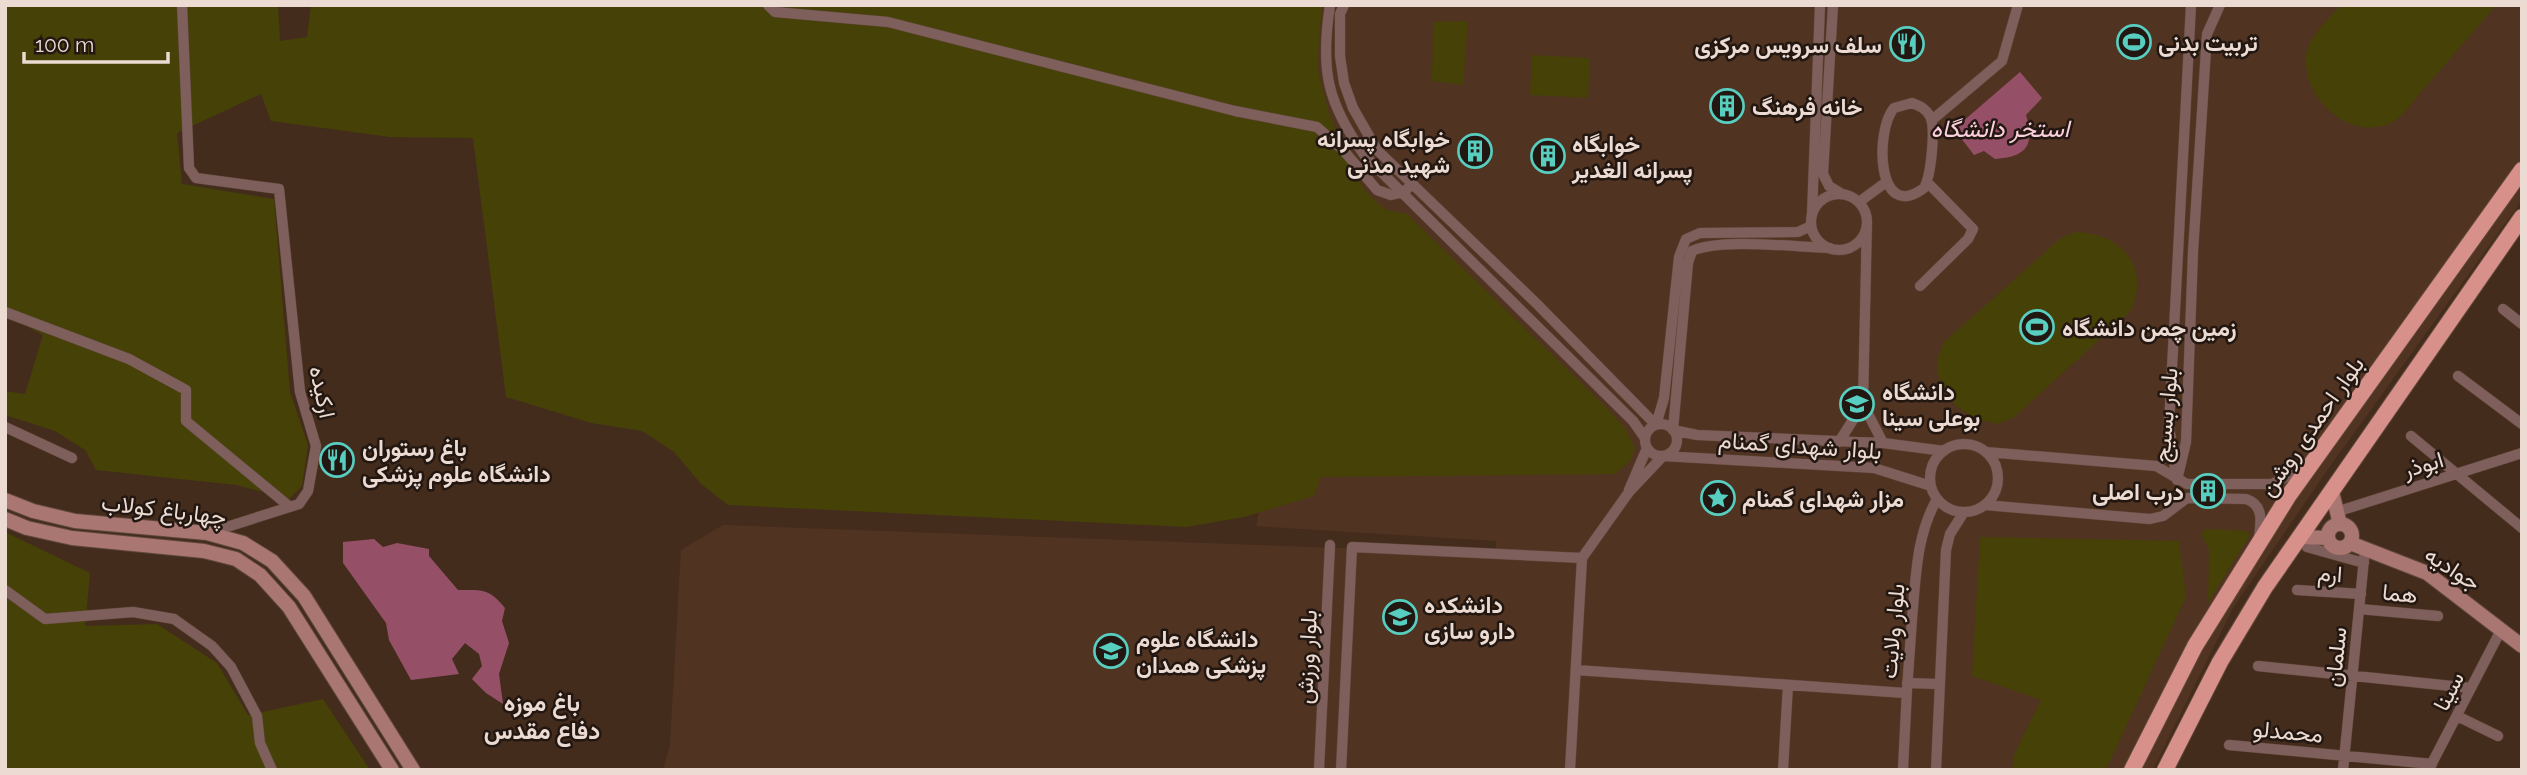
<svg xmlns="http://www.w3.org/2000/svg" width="2527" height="775" viewBox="0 0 2527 775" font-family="Raleway,Vazirmatn,sans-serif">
<rect width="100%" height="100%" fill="#442c1d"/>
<path fill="#513321" d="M1131,5H2522V200L2326,472L2233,608L2153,770H663L670,745L681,550L723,525L1496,554V541L1256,526L1269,463Z"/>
<path fill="#454107" d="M5,5H278L280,41L307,37L311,5H1322L1317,67L1328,109L1344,151L1365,191L1386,210L1407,214L1603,404L1625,428L1635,448L1630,461L1615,474L1321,477L1314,496L1244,517L1186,527L728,505L701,484L674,452L642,431L591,423L506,397L473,138L390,137L271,121L261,94L177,133L182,184L274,199L290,392L308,445L302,486L289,499L236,485L96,470L85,450L55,431L5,415V391L25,394L43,335L5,315Z
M2341,5H2496C2472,34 2447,62 2422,91C2414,100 2404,116 2393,122C2353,143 2303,101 2306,58C2307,37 2328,20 2341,5Z
M1468,21L1463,85L1432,81L1433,22Z
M1532,55L1590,58L1588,98L1530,95Z
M2075,232C2121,233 2152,267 2130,312L2014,417L1998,424L1975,419L1956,406L1944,391L1937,371L1938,357L1944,342L2061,238Z
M2206,529L2247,531L2250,535L2208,603L2209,550L2201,534Z
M5,532L90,573L85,626L157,624L217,663L248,715L323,699L370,770H5Z
M1980,537L2179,541L2186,597L2106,770H2012L2014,755L2041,700L1972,676Z"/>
<path fill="#955068" d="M2020,72L2042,98L2026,115C2035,145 2027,157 1995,159L1984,151L1974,155L1954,129Z
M374,539L383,547L397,543L429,549V556L458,590C482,590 489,588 505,608L502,621L509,643L499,674L503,704L486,693L472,679L482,666L479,654L465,643L452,659L459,674L411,680L389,640L386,623L343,563V542Z"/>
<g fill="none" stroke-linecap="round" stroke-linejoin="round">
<g stroke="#5f483a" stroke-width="11">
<path id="minor" d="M182,5L189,168L196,178L279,189L300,392L316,446L308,491L299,504L208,533
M768,5L775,12L888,22L1235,111L1317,127L1344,151L1377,190L1391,195L1404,192L1412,184
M1330,5C1320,70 1327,103 1365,156L1633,421L1645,438
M1344,5L1340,14V56L1344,83L1353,108L1377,150L1537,304L1656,425L1664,398L1679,257L1686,239L1700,233L1798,232L1811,226
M1833,5L1823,174L1829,186L1842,194
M1912,103C1920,106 1925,108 1930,116C1936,128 1931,176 1924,188C1876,224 1875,130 1894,108Z
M1932,120L2002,61L2018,5
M1811 222a28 28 0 1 1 56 0a28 28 0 1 1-56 0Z
M1859,202L1885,183
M1812,214L1820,5
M1867,220L1863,404L1883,443
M1830,248C1795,247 1720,238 1692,251L1688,263L1673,430L1697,435L1883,443L1944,451
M1920,286L1968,239L1973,229L1927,182
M2503,309L2522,324
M5,312L129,359L186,390V421L290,507
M2458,376L2522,424
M1645 440a16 16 0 1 1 32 0a16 16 0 1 1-32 0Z
M5,427L72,458
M2411,436L2522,528
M1839,442L1863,404
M1930 478a34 34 0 1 1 68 0a34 34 0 1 1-68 0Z
M1986,452L2156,466L2187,484H2272L2304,468
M2176,476L2169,425L2191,5
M2177,480L2186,442L2193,252L2207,34L2220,5
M1629,490L1647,448
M1985,505L2150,519L2163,516L2187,498L2246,499C2264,505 2261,522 2259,537
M2336,512L2522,453
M2307,547L2364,563
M5,590L45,619L133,612L174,619L212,646L231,667L257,716L260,743L272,770
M2297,590L2361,594
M2359,609L2438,616
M2258,666L2471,688
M1576,670L1905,693
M1907,683L1938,684
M2457,716L2498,736
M2229,745L2432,764
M2429,769L2501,630
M1319,770L1330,545
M1341,770L1352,547L1582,558
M1570,770L1582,558L1629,492L1663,456L1874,468L1931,486
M1783,770L1788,685
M1903,770C1905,719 1908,669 1912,619C1916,577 1916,536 1937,499
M1936,770L1946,550L1950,534L1964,512
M2343,770L2365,549"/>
</g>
<g stroke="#5f483a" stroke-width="16">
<path id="secondary" d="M2332,492L2340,524
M5,500L33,511L75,521L207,533L243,543L272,561L304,596L413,770
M5,519L27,528L72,538L204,551L236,559L260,575L289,607L392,770
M2328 536a12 12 0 1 1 24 0a12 12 0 1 1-24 0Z
M2300,537L2328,538
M2350,543L2427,573L2522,646"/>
</g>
<g stroke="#5f483a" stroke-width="18">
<path id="trunk" d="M2132,770L2195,646L2289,495L2522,170
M2165,770L2220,662L2265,587L2522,217"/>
</g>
<use href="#minor" stroke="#7f5f5b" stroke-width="10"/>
<use href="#secondary" stroke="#aa7671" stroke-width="14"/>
<use href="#trunk" stroke="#d8908a" stroke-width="16"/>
</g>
<defs>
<g id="stadium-ring" transform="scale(1.75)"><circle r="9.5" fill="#231711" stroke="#58cec0" stroke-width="1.5"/><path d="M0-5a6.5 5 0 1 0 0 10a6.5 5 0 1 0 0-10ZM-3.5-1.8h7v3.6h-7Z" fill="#58cec0"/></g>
<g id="restaurant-ring" transform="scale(1.75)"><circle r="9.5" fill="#231711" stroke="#58cec0" stroke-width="1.5"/><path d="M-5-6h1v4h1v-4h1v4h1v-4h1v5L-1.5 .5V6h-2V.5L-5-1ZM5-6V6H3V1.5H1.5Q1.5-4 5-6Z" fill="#58cec0"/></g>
<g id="building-ring" transform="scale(1.75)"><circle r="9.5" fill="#231711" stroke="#58cec0" stroke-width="1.5"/><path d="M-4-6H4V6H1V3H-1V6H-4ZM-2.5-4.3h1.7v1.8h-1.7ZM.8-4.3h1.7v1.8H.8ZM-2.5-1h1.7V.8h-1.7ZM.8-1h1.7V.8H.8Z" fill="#58cec0"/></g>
<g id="university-ring" transform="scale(1.75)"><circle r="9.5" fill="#231711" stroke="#58cec0" stroke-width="1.5"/><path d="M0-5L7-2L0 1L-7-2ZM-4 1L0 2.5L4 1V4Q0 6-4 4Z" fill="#58cec0"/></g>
<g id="sight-ring" transform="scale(1.75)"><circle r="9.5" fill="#231711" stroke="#58cec0" stroke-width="1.5"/><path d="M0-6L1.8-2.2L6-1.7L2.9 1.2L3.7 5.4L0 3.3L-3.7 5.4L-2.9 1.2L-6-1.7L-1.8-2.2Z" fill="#58cec0"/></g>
</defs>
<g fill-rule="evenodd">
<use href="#stadium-ring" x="2134" y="42"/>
<use href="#restaurant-ring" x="1907" y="44"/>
<use href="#building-ring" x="1727" y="106"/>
<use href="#building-ring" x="1475" y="151"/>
<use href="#building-ring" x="1548" y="156"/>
<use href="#stadium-ring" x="2037" y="327"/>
<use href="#university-ring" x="1857" y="404"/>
<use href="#restaurant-ring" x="337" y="460"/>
<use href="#building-ring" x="2208" y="491"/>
<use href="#sight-ring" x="1718" y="498"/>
<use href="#university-ring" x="1400" y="617"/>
<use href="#university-ring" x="1111" y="651"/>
</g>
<g text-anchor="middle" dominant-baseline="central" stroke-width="5" stroke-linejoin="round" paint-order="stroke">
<g font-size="23" font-weight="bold" fill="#ebdbd2" stroke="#231711" text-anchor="start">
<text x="2158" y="42">تربیت بدنی</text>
<text x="1882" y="44" text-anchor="end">سلف سرویس مرکزی</text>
<text x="1752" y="106">خانه فرهنگ</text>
<text x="1450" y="138" text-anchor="end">خوابگاه پسرانه<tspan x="1450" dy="26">شهید مدنی</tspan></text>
<text x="1572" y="143">خوابگاه<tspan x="1572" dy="26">پسرانه الغدیر</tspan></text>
<text x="2062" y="327">زمین چمن دانشگاه</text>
<text x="1882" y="391">دانشگاه<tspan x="1882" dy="26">بوعلی سینا</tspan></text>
<text x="362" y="447">باغ رستوران<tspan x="362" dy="26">دانشگاه علوم پزشکی</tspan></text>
<text x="2184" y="491" text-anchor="end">درب اصلی</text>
<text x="1742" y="498">مزار شهدای گمنام</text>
<text x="1424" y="604">دانشکده<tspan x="1424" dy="26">دارو سازی</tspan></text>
<text x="1136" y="638">دانشگاه علوم<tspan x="1136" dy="26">پزشکی همدان</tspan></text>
</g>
<g font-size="23" fill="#ebdbd2" stroke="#231711">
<text transform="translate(323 392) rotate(78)">ارکیده</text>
<text transform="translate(2165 415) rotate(-85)">بلوار بسیج</text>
<text transform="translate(2311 426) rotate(-55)">بلوار احمدی روشن</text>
<text transform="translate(1800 445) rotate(4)">بلوار شهدای گمنام</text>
<text transform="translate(2423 464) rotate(-17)">ابوذر</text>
<text transform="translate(164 509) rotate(7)">چهارباغ کولاب</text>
<text transform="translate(2453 568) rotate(33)">جوادیه</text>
<text transform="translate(2330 573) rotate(4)">ارم</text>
<text transform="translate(2400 593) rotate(6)">هما</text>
<text transform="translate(1892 631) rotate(-85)">بلوار ولایت</text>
<text transform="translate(1306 657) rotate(-87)">بلوار ورزش</text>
<text transform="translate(2335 657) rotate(-84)">سلمان</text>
<text transform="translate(2448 691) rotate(-63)">سینا</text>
<text transform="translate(2288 731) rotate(5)">محمدلو</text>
</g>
<g font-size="24" font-style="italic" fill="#fcd1de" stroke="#231711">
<text x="2000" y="128">استخر دانشگاه</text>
</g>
<g font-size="24" font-weight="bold" fill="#ebdbd2" stroke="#231711">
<text x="542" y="702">باغ موزه<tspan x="542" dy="28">دفاع مقدس</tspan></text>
</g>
</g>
<rect width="2527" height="775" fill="none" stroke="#ebdbd2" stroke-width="14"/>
<path d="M24 52v10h144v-10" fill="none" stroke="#ebdbd2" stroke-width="3.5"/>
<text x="35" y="52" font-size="21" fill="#ebdbd2" stroke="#231711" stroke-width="5" paint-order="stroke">100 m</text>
</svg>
